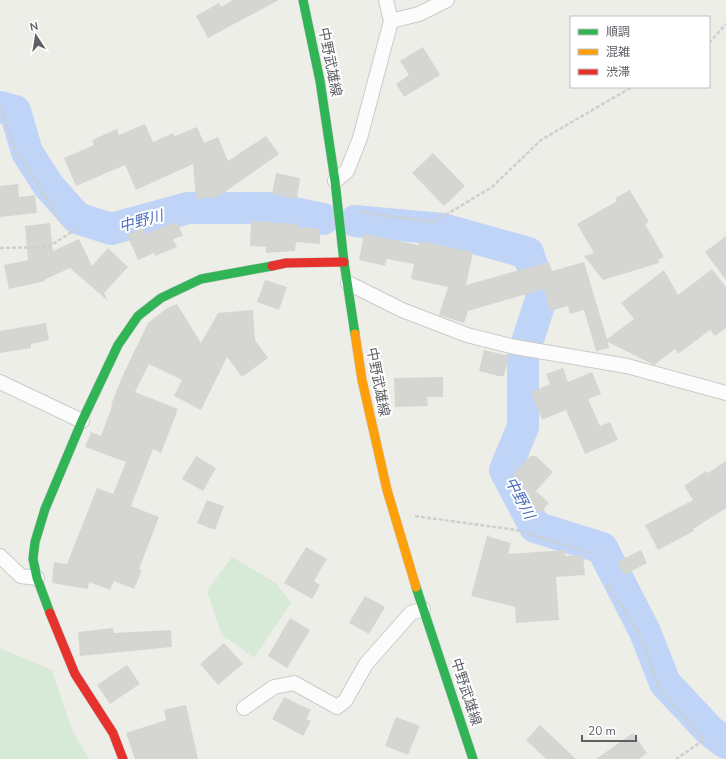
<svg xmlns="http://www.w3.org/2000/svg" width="726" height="759" viewBox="0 0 726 759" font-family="'Nunito Sans','Noto Sans JP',sans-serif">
<rect width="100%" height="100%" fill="#eeeee9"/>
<path fill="#d7ead8" d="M232,557L276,583L291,603L254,658L221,634L207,591Z
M0,648L52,670L73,732L89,759H0Z"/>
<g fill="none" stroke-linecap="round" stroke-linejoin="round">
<path stroke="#bfd4f6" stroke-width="32" d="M0,107L15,111L27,152L48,185L77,218L111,229L188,208H270L323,219
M355,221L442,229L528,253L542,296L523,355V427L505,470L535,527L602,548L645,632L665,683L710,731L726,743"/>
</g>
<path fill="#d5d5d2" d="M233,0H279L208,38L196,16L219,3L221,7Z
M423,47L440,75L404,97L396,84L409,75L400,61Z
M145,124L153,142L173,133L175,136L197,127L204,143L218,137L228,161L266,136L279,154L218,197L196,199L193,164L136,190L125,165L76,186L64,158L94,145L92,140L117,129L119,135Z
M433,153L465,186L444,206L412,173Z
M276,173L300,178L297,199L272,194Z
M18,184L19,197L35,195L37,213L0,217V186Z
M630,190L649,222L645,224L664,257L658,260L659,263L603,280L584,256L594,253L577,224L617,201L615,198Z
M251,221L297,224V227L320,229V244L296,242L295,251L266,253V247L250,246Z
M177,222L183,236L173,239L177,247L155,256L154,253L138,260L127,235L142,228L144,234Z
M50,223L53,251L79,239L92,266L108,248L128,267L104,293L108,301L70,268L44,280L45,281L9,289L4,265L28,260L25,226Z
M364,234L418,245L419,241L473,252L466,285L549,262L552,271L584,262L607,339L634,319L621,303L664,270L678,295L712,269L726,287V328L715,336L710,330L678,354L675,349L654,365L608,342L609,348L596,351L584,310L570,314L568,306L550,311L544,289L468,311L464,323L439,315L448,287L411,279L414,264L387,259L385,266L359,260Z
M726,236V280L705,252Z
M265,280L287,287L279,310L257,302Z
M177,304L201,343L218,313L253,310L255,340L268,358L242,377L227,357L201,410L174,396L182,380L149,364L135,392L178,409L161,453L153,449L131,506L159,517L139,569L142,570L134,589L114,581L110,590L89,582L88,589L52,583L54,562L67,564L97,488L113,494L126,462L85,447L91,432L101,436L112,406L111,405L122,377L148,323L167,308Z
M46,323L49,340L31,344V348L0,353V331Z
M484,350L509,356L504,376H498L479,371Z
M563,368L568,382L592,372L601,394L588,399L600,426L610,422L618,440L585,454L566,410L542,420L531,392L550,384L546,374Z
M443,377V397H427L428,406L395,407L394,378Z
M196,456L216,468L203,491L182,479Z
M530,456H536L553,472L536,491L549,503L540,513L525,499L528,496L515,485L520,480L513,474Z
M726,461V508L693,529L694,531L658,550L645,525L693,500L684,486L706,471L708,473Z
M207,500L224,506L215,530L197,523Z
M487,536L511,543L508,554L565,550V556L583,555L585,575L556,577L559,620L516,623L515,607L471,596Z
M306,547L327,559L314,581L320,585L312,599L284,583Z
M641,550L647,563L624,575L617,562Z
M365,596L385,607L369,634L349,623Z
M290,618L310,630L287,668L268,656Z
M113,628L114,633L171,630L172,647L80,656L78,632Z
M224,643L243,664L218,685L200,664Z
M127,665L140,684L110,704L97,685Z
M284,697L311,710L306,719L311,721L303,736L272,719Z
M186,705L198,759H135L126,733L166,720L164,710Z
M396,717L420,726L408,755L385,746Z
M540,725L576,759H546L526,740Z
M633,733L647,753L639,759H596Z"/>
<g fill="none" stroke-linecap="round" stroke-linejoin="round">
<g stroke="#cacbc9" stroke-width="16">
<path id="street" d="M391,21L419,14L447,0
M335,181L347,171L360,138L391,21L386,0
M348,283L402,310L467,335L515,347L627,366L726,393
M0,382L82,421
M0,556L21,576L37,578
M244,708L274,687L294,683L337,707L345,701L366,664L411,613L423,609"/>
</g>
<g stroke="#cbcbca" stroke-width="10">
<path id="fast" d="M303,0L320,81L335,181L344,262L355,334
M416,587L473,759
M50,613L37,578L33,559L35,542L45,509L82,421L118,345L138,316L161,298L201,279L272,266"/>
</g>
<g stroke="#cbcbca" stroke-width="10">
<path id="slow" d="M355,334L362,380L387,490L416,587"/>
</g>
<g stroke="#cbcbca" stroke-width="10">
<path id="jam" d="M272,266L286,263L344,262
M50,613L75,674L113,733L123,759"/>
</g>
<path stroke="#ccd0ce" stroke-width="2.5" stroke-dasharray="4 2" stroke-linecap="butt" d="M709,43L726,24
M0,106L13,145L60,220
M358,212L434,222L492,187L541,140L632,87
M0,248L48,247L78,228
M415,516L516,530L592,553
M607,584L638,632L659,687L704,740L676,759"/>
<use href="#street" stroke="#fcfcfc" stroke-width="14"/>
<use href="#fast" stroke="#30b455" stroke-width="9"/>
<use href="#slow" stroke="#ff9f0a" stroke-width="9"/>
<use href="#jam" stroke="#e5322d" stroke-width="9"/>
</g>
<g text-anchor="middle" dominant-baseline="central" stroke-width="4" stroke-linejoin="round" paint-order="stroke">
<g font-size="14" fill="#5e6066" stroke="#fff">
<text transform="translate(330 62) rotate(79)">中野武雄線</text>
<text transform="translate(378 382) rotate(79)">中野武雄線</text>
<text transform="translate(466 692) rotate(72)">中野武雄線</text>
</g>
<g font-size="15" font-style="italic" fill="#4d6fc0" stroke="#fff">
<text transform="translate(141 221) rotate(-15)">中野川</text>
<text transform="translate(520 498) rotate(62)">中野川</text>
</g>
</g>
<rect x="570" y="16" width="140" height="72" fill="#ffffff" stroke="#bfbfc2"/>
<rect x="578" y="29" width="20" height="6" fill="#30b455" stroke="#bfbfc2"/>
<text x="606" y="36" font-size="12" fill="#5e6066">順調</text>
<rect x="578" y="49" width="20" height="6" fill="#ff9f0a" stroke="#bfbfc2"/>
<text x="606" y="56" font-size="12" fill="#5e6066">混雑</text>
<rect x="578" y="69" width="20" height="6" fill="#e5322d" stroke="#bfbfc2"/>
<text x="606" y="76" font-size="12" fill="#5e6066">渋滞</text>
<g transform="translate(36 36) rotate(348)" stroke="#ffffff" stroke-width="3" paint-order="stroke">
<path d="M0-3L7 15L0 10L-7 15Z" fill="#5e6066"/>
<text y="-6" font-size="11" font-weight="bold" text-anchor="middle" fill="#5e6066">N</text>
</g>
<path d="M582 735v6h54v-6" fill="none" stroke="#5e6066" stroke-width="2"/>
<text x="588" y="735" font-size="12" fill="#5e6066" stroke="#ffffff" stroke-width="3" paint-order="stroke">20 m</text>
</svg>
